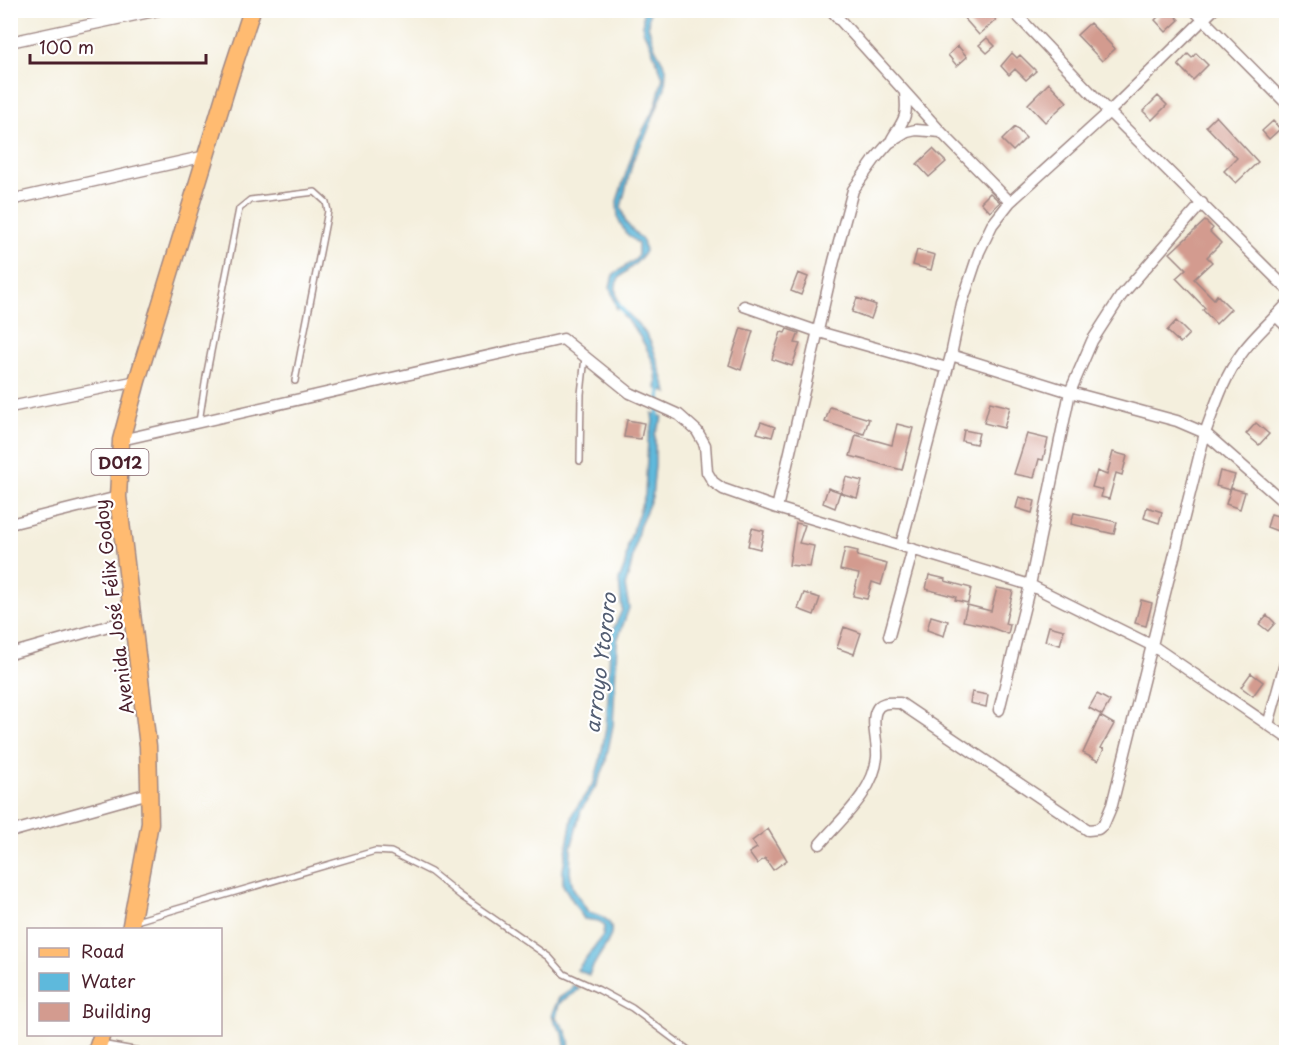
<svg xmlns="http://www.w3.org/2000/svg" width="1297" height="1063" viewBox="0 0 1297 1063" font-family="'Playpen Sans',sans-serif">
<rect width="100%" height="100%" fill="#fff"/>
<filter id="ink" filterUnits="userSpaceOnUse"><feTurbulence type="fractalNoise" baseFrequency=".0167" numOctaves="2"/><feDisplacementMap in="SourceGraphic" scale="12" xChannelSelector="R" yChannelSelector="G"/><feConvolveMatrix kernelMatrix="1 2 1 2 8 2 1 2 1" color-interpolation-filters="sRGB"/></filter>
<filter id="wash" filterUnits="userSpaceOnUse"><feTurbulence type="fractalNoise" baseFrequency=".008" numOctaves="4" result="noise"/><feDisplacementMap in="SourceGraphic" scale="24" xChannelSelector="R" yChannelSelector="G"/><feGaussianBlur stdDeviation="1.35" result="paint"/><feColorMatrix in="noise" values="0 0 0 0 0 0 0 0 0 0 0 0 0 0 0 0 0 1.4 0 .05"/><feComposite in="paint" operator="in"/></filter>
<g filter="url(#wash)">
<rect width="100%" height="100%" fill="#f4efdd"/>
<path fill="#5eb9dc" stroke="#546c84" stroke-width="1.5" d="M643,11H649L648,26L655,48L666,68L665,87L646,135L633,160L621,207L626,223L643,241L645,251C633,276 605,270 620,306L617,309L610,287L613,275L636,259L638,255V244L625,232L618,218L617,201L635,146L656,105L663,77L648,39L643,31Z
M625,311C636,322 647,332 652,346C659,362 661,378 668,393L656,388C661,365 638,331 623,315Z
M652,413L663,417L655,434V465L652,497L639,527L630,570L625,586L629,608L617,641L613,725L605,765L597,784L581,810L571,848L570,873L573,888L588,912C635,923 598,949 589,975L577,970L603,935L604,926L599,921L584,919L563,885V870L573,813L594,782L600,761L606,728L609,681L610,637L622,610L619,580L625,565L628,544L645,495L648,441L653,422Z
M573,985L579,989C566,1003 559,993 556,1018C566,1029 571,1037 569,1052H566L563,1033L554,1022L552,1014L559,998L571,990Z"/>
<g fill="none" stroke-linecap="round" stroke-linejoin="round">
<path stroke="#5eb9dc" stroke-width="4" d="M617,303L627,316
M657,420L661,386"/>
</g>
<g id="blocks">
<path fill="#d39b8f" d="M972,10H975L978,14L982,10H988L996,20L979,35L964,18Z
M1165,10H1170L1179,20L1166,32L1155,20Z
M1090,23L1115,49L1102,61L1077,35Z
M987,38L995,46L987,53L979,45Z
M958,46L967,57L957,66L948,55Z
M1012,53L1017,58L1020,55L1036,71L1026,80L1015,69L1009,75L1001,66Z
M1196,53L1208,65L1193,80L1178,65L1188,54L1192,58Z
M1049,83L1067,102L1045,122L1028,104Z
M1158,96L1167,105L1152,120L1143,111Z
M1216,116L1258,162L1236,183L1224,171L1237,158L1206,126Z
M1273,121L1280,129L1269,139L1262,131Z
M1015,127L1026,138L1013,151L1002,140Z
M933,149L946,162L929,177L917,164Z
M990,193L1000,202L990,212L981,202Z
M1205,221L1213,228L1210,232L1221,243L1207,257L1212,262L1194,279L1214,299L1217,295L1231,309L1216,324L1203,310L1205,308L1176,278L1186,269L1170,253Z
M917,250L935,255L931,270L913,265Z
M798,273L808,277L801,295L791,291Z
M857,298L876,305L871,319L852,312Z
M1176,321L1189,334L1180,343L1167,331Z
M741,328L753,331L741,370L729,365Z
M787,329L799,333L795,343L800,344L792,366L772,359L781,332L785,333Z
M990,402L1010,407L1004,428L984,423Z
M830,407L869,419L864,434L825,422Z
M627,420L644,423L641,439L624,437Z
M761,422L775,427L772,437L757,433Z
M1256,423L1269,434L1259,445L1246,434Z
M897,424L913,428L902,470L850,456L856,435L892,445Z
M964,430L979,433L976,444L962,441Z
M1027,434L1048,439L1043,460L1039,459L1034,478L1014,474Z
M1113,452L1127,456L1122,475L1116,473L1109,499L1101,497L1103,490L1092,487L1097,471L1107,475Z
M1220,471L1235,475L1230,490L1216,486Z
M846,477L862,481L857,498L841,493Z
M828,488L840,492L835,508L823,503Z
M1231,488L1245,492L1240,509L1226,504Z
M1019,497L1035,501L1032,513L1016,508Z
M1147,507L1162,512L1159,523L1144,518Z
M1074,513L1117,522L1114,534L1071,524Z
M1271,514L1284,518L1280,532L1267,527Z
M796,523L805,525L799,543L814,546L810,567L789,565Z
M752,528L764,531L760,549L748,546Z
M845,548L858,551L857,556L887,564L881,585L872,582L867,599L853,596L859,574L840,570Z
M929,575L946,579L945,581L971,588L968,603L955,600L956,597L926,589Z
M997,588L1013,591L1005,624L1010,625L1008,634L987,626L963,621L967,605L991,611Z
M804,593L820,598L814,615L798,609Z
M1141,600L1152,603L1146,626L1135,623Z
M1267,615L1275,623L1268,631L1259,624Z
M931,616L948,621L944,636L927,630Z
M1049,626L1064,630L1060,645L1045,641Z
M844,627L861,633L854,654L837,648Z
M1251,673L1263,682L1253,696L1241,687Z
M972,692L988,695L986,707L970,703Z
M1097,694L1110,701L1102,715L1089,708Z
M1100,716L1114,724L1101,748L1104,749L1098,761L1083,753Z
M768,829L787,860L773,870L765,858L757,864L749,853L757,848L752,841Z"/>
</g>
</g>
<g filter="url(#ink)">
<use href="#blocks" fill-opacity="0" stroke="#9f8784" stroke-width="1.5"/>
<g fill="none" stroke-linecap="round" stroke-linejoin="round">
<g stroke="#9f8784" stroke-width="8">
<path id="lane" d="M199,422L206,377L239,209L250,200L315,192L326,202L328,211L295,381
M580,461L581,394L585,357
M136,921L375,851L391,852L431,872L461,896L549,957L564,974L599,990L632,1008L691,1052
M101,1044L145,1052"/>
</g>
<g stroke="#9f8784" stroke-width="13">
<path id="street" d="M831,10L941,132L1010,202
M1012,10L1109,112L1286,288
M1194,10L1286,103
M10,42L159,10
M892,139C904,119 908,118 905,93
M10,200L206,156
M744,306L819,332L947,368
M1276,316L1286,326
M951,355L1070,392L1177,421L1205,433L1286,504
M10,407L137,381
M121,440L563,339L630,393L679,415L697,431L705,445L707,472L713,482L723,489L777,508L1030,585L1153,646L1286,737
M777,508L834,261L853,190L875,159L889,143L907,132L916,130L941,132
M10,524L118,497
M901,545L951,355L962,303L979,252L992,225L1010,202L1109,112L1213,10
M889,636L913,549
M10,654L133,619
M999,710L1030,585L1070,392L1092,341L1121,296L1202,203
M1268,725L1286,660
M10,832L149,793
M820,844C841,819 874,792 877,757C878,744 871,722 876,711C880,701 890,703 900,703L1088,830L1098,829L1104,824L1112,805L1205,433C1215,406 1224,377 1242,353C1254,336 1272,321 1286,305"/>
</g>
<g stroke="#9f8784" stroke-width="19">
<path id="primary" d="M130,930L150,823L148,746L118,497L121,440L137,381L230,77L252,10
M96,1052L102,1034"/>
</g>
<use href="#lane" stroke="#fff" stroke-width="5"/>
<use href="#street" stroke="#fff" stroke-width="10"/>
<use href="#primary" stroke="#ffbb71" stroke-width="16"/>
</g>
</g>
<g text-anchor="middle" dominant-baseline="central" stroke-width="4.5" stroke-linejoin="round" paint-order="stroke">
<rect fill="#fff" stroke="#80626b" stroke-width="1.5" x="91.5" y="449" width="57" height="26" rx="4.5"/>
<g font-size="16" font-weight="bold" fill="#4a1f2b">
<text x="120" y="462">D012</text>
</g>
<g font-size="18" fill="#4a1f2b" stroke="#fff">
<text transform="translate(113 607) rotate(-97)">Avenida José Félix Godoy</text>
</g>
<g font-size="20" font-style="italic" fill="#525d72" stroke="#fff">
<text transform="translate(600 663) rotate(-83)">arroyo Ytororo</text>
</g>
</g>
<rect width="1297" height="1063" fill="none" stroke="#fff" stroke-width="36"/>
<rect x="27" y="928" width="195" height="108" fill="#ffffff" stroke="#b7a5aa" stroke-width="1.5"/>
<rect x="39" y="948" width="30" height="9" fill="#ffbb71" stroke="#b7a5aa" stroke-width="1.5"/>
<text x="81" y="958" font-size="18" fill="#4a1f2b">Road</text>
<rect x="39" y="973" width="30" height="18" fill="#5eb9dc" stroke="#b7a5aa" stroke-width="1.5"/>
<text x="81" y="988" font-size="18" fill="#4a1f2b">Water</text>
<rect x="39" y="1003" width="30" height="18" fill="#d39b8f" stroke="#b7a5aa" stroke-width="1.5"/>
<text x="81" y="1018" font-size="18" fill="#4a1f2b">Building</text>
<path d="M30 54v9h176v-9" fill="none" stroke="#4a1f2b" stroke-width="3"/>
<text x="39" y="54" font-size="18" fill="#4a1f2b" stroke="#ffffff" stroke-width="4.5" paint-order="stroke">100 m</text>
</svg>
